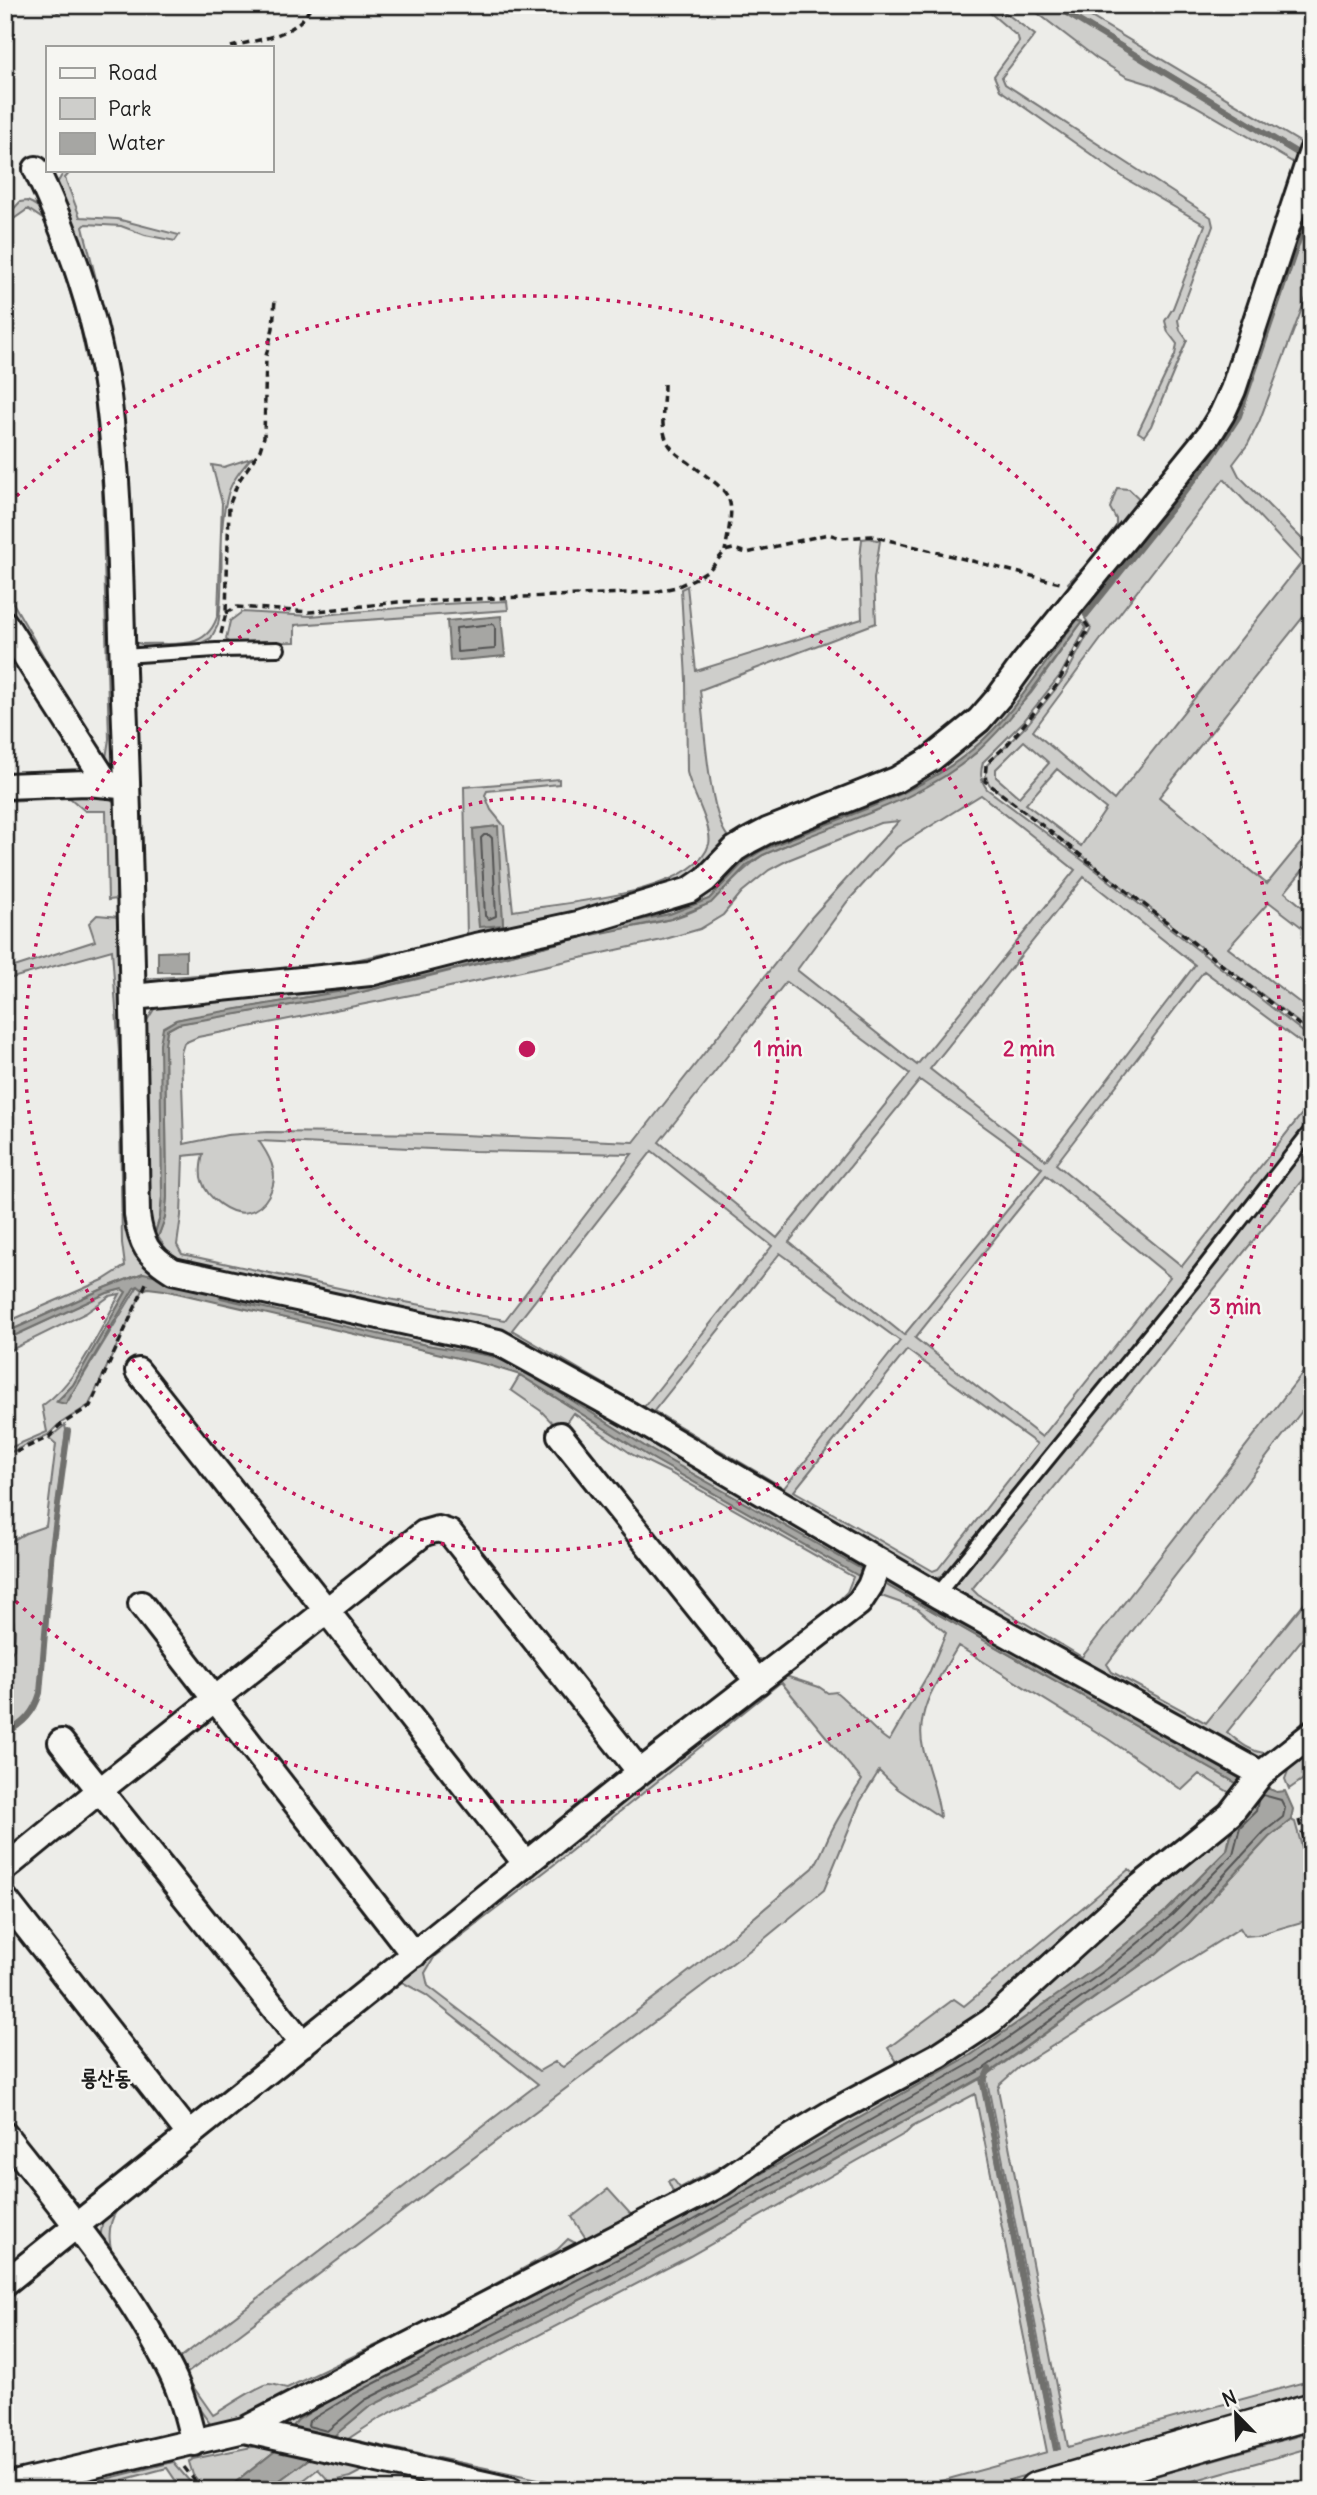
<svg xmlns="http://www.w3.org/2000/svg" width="1317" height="2495" viewBox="0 0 1317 2495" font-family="Delius,'Poor Story',sans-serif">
<rect width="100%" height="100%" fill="#edede9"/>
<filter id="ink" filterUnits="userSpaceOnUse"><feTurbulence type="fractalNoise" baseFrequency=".0143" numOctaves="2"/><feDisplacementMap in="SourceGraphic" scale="14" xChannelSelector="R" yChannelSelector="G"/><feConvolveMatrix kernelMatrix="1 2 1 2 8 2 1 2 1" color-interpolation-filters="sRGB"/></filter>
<g filter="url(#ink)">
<path fill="#cececb" stroke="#757574" stroke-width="2" fill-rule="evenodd" d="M981,5H995L1035,35L1002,77L1005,84L1211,217L1213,226L1178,320L1180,330L1187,340L1151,426L1144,436L1138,432L1175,355L1177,344L1168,332L1165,321L1173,308L1205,225L1126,179L1000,90L994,76L1019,42L1018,37Z
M1027,5H1051L1304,159L1301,167L1194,105L1153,85L1127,77L1096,58Z
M1056,5H1071L1308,147L1305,155Z
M1312,165V196L1237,416L1210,458L1084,614L1081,611L1203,452Z
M65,170H72L65,178L80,217L117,219L179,235L175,241L145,235L121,226L86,224L83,227L109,331L119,387L135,642L141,644C173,642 207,653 218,614L222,503L212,465L224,467L251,458C242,469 232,480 228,494C216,535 226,583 218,625L211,638L196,646L133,650L123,497L56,185Z
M27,201C47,208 54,228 63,246L106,428L115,777L5,616V589L79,718L106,758L109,739L102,487L94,393L79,323L56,246L44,220L28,209L5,225V218L20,202Z
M1312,206V282L1259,422L1248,444L1233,464L1239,476L1312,549V606L1159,797L1267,884L1312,829V859L1285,892L1312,915V935L1269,902L1228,948L1312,1012V1033L990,785C985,779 985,773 987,765L1027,725L1065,677L1091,628L1085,618L1212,460L1240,417ZM1224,479L1302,562L1114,800L1033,731L1121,612ZM1024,741L1049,763L1019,797L996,777V769ZM1057,769L1106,809L1081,846L1026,804Z
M1117,488L1129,489L1146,505L1073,592L1068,583L1089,562L1116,526V519L1110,508Z
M870,538L880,541L874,579L876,623L700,690C704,723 709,817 729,838L754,828L709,864L660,894L324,974L144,986L142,864L145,979L330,965L467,937L464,787L559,779V784L487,791L485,795L491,810L504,826L513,911C558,903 695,895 709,844C713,827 691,791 687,772L686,679L681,589L687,586L696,671L862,619L860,559L862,539ZM497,826L503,924L479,927L473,829Z
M507,601L508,610L295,625V642L234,643L228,642L226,639L230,621L242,612L311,616L444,604Z
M1074,610L1078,619C1044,662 1016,713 973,749C913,800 832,819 761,851L744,862L709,899L670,914L392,980L349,990L176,1020L163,1027L162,1197L160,1217L154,1236L145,1215L143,1027L156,1006L591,925L738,856L904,783Z
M1082,622L1086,628L1061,674L1023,722L983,762C980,773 980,780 987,789L1093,868L1312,1039V1051L1204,971L1056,1164L1182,1266L1312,1101V1118L1226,1230L941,1577L933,1580L526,1349L174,1260L158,1237L165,1218L167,1197L165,1043L167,1030L178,1024C236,1013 294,1006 351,994C430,978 507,956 584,936C620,927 659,926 693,911C722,899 737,872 763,855L932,783L976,753L1031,693ZM981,795L1075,870L917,1065L797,970L847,902L897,847ZM899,821L811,918L634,1142L437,1134L267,1132L227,1135L184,1144L181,1053L184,1043L198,1037L436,990L662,940L700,929L723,915L742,892L769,870L788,860L880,823ZM1084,877L1195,965L1046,1160L930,1069ZM786,982L910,1074L777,1238L659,1142ZM920,1080L1042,1168L904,1335L789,1242ZM259,1141L474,1151L632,1154L505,1320L394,1300L182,1254L177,1245L181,1216L183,1156L203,1154C201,1163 199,1173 202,1181C207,1198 230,1216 248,1212C266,1208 277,1186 273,1169C271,1158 264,1149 259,1141ZM652,1151L772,1246L644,1407L512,1330ZM1046,1175L1170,1277L1042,1437L915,1338ZM780,1253L900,1341L784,1488L654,1411ZM907,1350L1037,1444L938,1569L933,1571L794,1491Z
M81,790L108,797L117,804L116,899L108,900L106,811H85L70,798L5,801V793Z
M97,915L120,917L137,1248L488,1346L861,1564V1569L649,1449L522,1369L491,1356L426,1345L287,1314L221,1298L143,1273L105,1288L5,1333V1323L103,1280L125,1266L122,1243L119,1053L112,950L5,980V970L95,941L89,923Z
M1312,1141V1168L972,1589L978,1595L1082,1657L1312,1361V1398L1107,1664L1112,1672L1206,1723L1312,1593V1627L1227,1732C1239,1742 1250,1752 1267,1753L1312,1715V1726L1265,1760H1254L951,1590Z
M138,1286L143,1290L89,1405L58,1425L48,1435L5,1455V1450L47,1432L42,1406C79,1380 98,1333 120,1294L110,1296L86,1313L5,1353V1340L107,1293L122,1289L126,1292L73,1385L57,1401L66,1404Z
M520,1375L650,1457L859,1576L856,1588L848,1600L762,1670L748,1657L765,1660L772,1656L829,1610L847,1592L853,1577L670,1473L633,1455L573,1413L560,1431L541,1411L511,1390Z
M65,1425L66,1430L51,1548L39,1693C33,1712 23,1723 5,1732V1661L14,1649L15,1631L5,1569V1545L26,1533L46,1526L56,1444L49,1438Z
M883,1583L1245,1788L1232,1794L1199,1774L1182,1790L1108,1739L958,1646C940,1677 914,1710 923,1748C928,1772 938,1792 940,1817L898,1789L879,1771L860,1802L824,1890L758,1944L185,2375L213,2415C224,2409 260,2384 269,2384C275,2384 281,2387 287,2388L439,2315L557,2250L568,2239L579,2245L587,2240L572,2217L608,2189L635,2219L298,2399L221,2425H211L179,2381L172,2364L538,2084L426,1995L402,1982L117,2210C103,2231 112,2254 118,2277L100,2239L103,2218L780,1674L819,1687L828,1693L836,1692C855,1707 869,1728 889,1741L930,1671L946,1633L918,1609L873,1593ZM781,1682L862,1780C850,1799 837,1818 828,1838C823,1849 820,1858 813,1868L696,1966L563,2067L555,2062L539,2071L428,1986L425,1973L435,1956L551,1867Z
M1312,1739V1773L1289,1789L1285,1779L1291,1763Z
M1249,1795L1231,1830L1227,1850L1167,1910L1099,1966L1020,2022L971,2055L688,2215L346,2390L294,2430L262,2423L961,2045Z
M1291,1820L1295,1822L1312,1883V1919L1257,1935L1245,1936L1240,1928L1019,2067L1000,2084L998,2089L1068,2447L1312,2380V2394L974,2490H908L1047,2452L975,2094L912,2127L906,2133L690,2256L380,2418L348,2439L591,2490H551L329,2440L369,2407L617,2281L980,2079L1054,2450L1060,2449L986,2076L1156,1954L1189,1923L1269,1837Z
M1129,1869L1142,1881L1008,2001L678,2202L668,2181L673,2179L680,2188L748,2152L899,2065L888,2048L954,1999L964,2006Z
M1312,2432V2447L1161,2490H1106Z
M266,2444H284L226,2490H206L193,2475L189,2462L193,2459Z
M317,2453L371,2466L350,2477L330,2482L318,2469L296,2486L298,2490H266Z
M173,2462L197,2490H182L167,2468L84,2490H62Z"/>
<path fill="#a6a6a3" stroke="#6f6f6d" stroke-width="2" d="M501,616L505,656L450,661L447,621Z
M1078,619L1082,622C1048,666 1019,714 978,751C918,805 835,822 763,855L747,865L711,903L671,919L587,936L350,995L178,1024L167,1030L165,1044L167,1197L165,1218L158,1237L154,1236L160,1217L162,1197L160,1043L163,1028L176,1020L190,1017L349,990L586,931L670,914L709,899L744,862L761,851C832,819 913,800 973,749C1016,713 1044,662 1078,619Z
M498,826L503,925L479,927L473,829Z
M186,951V972H158V952Z
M143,1273L183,1281L218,1295L221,1298L426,1345L491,1356L522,1369L649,1449L861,1569L859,1576L650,1457L520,1375L488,1365L164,1290L148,1288L143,1290L138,1286L134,1288L66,1404L57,1402L73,1385L126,1292L122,1289L107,1293L5,1340V1333L105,1288Z
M887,1579L1252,1778L1245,1788L883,1583Z
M1264,1787L1277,1792L1285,1791L1293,1809L1291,1820L1269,1837L1189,1923L1156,1954L986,2075L617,2281L369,2407L329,2440L294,2430V2425L298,2420L346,2390L688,2215L971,2055L1099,1966L1167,1910L1227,1850L1235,1822Z
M284,2444L317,2453L266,2490H226Z"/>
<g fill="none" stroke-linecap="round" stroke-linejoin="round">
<path stroke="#535352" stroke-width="2" d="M493,624L495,627V649L457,652L456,628Z
M484,835H489L492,838L496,916L489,919L485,916L481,838Z
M1258,1801L1256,1811L1240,1827L1233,1854L1172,1915L1103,1972L975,2061L692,2221L350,2396L309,2421L308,2426L327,2431L365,2400L613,2274L983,2069L1151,1948L1184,1918L1264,1832L1283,1817L1285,1808L1281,1800L1263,1795"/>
<path stroke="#6f6f6d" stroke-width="6" d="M1053,5L1302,156
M58,10L69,5
M1086,615L1211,459L1239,416L1312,201
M5,1734C24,1723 34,1713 40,1693L52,1549L68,1431
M989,2069L983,2082L1056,2448"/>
<g stroke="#1c1c1c" stroke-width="18">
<path id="service" d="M123,656L216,650L278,649
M937,1595L1198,1275L1312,1129"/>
</g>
<g stroke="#1c1c1c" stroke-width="30">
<path id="minor" d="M36,169C70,240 97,317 108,396C121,496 120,598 124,699C131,871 134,1043 137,1215C141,1244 147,1255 173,1271L498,1342L630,1415L937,1595L1261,1774
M5,624L108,785
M5,786L87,783L120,786
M133,997L370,973L476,946L578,924L690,890L706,879L735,849L748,841L767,831L896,780L931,759L979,720L999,697L1023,664L1209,435L1222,414L1233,390L1312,151
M138,1371L526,1864
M560,1435L758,1682
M141,1604L414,1955
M61,1742L303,2044
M5,1868L99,1791L424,1533L438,1529L450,1533L640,1772
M5,1899L190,2135
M5,2135C65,2211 128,2285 171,2372C182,2394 188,2419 194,2443
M5,2283L640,1772L859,1603L870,1586L879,1562
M244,2430L722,2183L768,2151L831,2113L939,2055L991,2021L1133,1892L1230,1814L1261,1774L1312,1734
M5,2486L244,2430L511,2490"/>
</g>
<g stroke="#1c1c1c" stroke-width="40">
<path id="secondary" d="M1037,2490L1312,2411"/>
</g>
<path stroke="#1c1c1c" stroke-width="3.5" stroke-dasharray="7 5" stroke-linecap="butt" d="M231,47C260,38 299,37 311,5
M664,384C664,401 660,423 666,439C670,449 679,456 688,462C735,498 736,492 725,551
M226,613L237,607L310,612L398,602L654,592L676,587L694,579L710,569L725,551L733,549L747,553L828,534L841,538L872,536L1060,583
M1085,622L1089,628L1056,686L1007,745L986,764L985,781L1312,1035
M221,634L226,613L229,506L238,482L260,450L264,437L266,356L273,328L275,299
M5,1457L49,1437L59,1426L90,1406L148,1279
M1299,1820L1312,1869
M184,2467L202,2490"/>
<use href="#service" stroke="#f6f6f2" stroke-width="12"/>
<use href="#minor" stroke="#f6f6f2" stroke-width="24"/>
<use href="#secondary" stroke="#f6f6f2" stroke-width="35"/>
</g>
</g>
<g fill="none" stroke="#c2185b" stroke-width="3.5" stroke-dasharray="3.5 7">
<circle cx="527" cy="1049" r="251"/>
<circle cx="527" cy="1049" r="502"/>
<path d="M9 503A753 753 0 1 1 9 1595"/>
</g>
<g text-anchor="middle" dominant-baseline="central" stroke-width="5" stroke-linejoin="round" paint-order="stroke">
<g font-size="21" font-weight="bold" fill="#1c1c1c" stroke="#f6f6f2">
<text x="106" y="2077">룡산동</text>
</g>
</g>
<circle cx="527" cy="1049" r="10" fill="#c2185b" stroke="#f6f6f2" stroke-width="3.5"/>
<g font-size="21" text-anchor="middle" font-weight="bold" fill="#c2185b" stroke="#f6f6f2" stroke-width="5" stroke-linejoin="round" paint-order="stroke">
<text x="778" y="1056">1 min</text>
<text x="1029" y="1056">2 min</text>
<text x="1235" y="1314">3 min</text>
</g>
<rect width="1317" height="2495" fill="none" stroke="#f6f6f2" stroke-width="28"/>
<rect x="14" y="14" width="1289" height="2467" fill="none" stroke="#1c1c1c" stroke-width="2.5" filter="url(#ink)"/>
<rect x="46" y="46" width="228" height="126" fill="#f6f6f2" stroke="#9f9f9c" stroke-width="2"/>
<rect x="60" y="68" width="35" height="10" fill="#f6f6f2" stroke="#9f9f9c" stroke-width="2"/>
<text x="108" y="80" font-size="21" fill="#1c1c1c">Road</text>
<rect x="60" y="98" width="35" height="21" fill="#cececb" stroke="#9f9f9c" stroke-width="2"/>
<text x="108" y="116" font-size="21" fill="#1c1c1c">Park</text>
<rect x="60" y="133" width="35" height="21" fill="#a6a6a3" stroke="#9f9f9c" stroke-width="2"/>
<text x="108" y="150" font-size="21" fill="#1c1c1c">Water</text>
<g transform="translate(1236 2414) rotate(337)" stroke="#f6f6f2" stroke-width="5" paint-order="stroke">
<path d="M0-5L12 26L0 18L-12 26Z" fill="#1c1c1c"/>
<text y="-10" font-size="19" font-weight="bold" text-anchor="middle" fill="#1c1c1c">N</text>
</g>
</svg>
